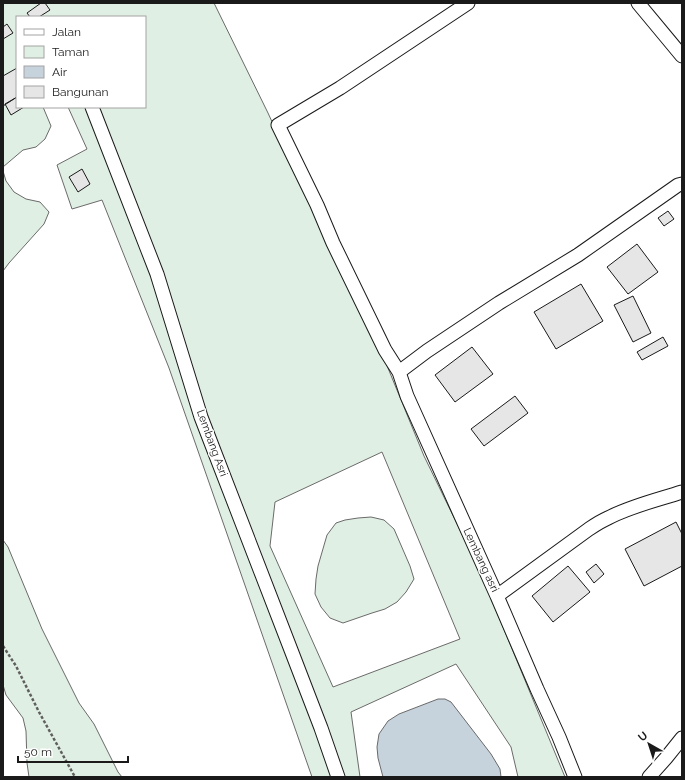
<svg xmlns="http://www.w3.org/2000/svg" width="685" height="780" viewBox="0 0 685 780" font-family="Raleway,sans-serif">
<rect width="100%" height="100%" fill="#fff"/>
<path fill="#e0efe3" stroke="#6a6a6a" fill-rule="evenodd" d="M3,3H214L268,113L308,200L381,351L424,456L479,569L565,777H518L511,747L456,664L351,712L360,777H312L169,368L102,200L72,209L57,165L87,149L68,107H145V17H17V107H43L51,126L45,139L36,147L23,150L3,167ZM382,452L460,639L333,687L270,546L275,502Z
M3,171L6,181L14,192L26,199L40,202L49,212L44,224L9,263L3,271Z
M371,517L384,520L394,529L410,566L414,579L406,592L397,602L385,609L372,613L343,623L330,618L321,607L315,594L316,579L318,566L327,535L336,523L345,520L358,518Z
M3,540L8,547L42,629L79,703L94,724L118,772L122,777H29L27,763L26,731L23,718L6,695L3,685Z"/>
<path fill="#c6d2dc" stroke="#6a6a6a" d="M438,699H445L451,702L491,754L500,769L501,777H383L378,758L377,747L379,734L388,721L399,714Z"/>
<path fill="#e6e6e6" stroke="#1a1a1a" d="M41,3H45L50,10L39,17H30L27,13Z
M7,24L13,33L3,39V27Z
M17,68V97L3,106V76Z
M17,97V107H24L11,115L5,104Z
M82,169L90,184L78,192L69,177Z
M668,211L674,219L664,226L658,218Z
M637,244L658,272L628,294L607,267Z
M581,284L603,321L556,349L534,312Z
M633,296L651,333L633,342L614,305Z
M663,337L668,346L642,360L637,352Z
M472,347L493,374L455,402L435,375Z
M515,396L528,413L484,446L471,429Z
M676,522L682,534V566L644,586L625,549Z
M596,564L604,574L594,583L586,572Z
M568,566L590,592L553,622L532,596Z"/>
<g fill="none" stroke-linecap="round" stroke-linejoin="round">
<g stroke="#1a1a1a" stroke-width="15">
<path id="street" d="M468,3L340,88L278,125L317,205L333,243L385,350L399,372L407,396L497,596L589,529C595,525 601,521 608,518C631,506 657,500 682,492
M638,3L682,56
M92,107L157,274L201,417L291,650L321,728L338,777
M399,372L427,351L499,303L578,255L678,185L682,184
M497,596L537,689L559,737L575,777
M649,777L666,758L682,738"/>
</g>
<path stroke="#5f5f5f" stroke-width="2.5" stroke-dasharray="3 2" stroke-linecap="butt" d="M3,646L16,666L39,712L75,777"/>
<use href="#street" stroke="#fff" stroke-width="13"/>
</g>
<g text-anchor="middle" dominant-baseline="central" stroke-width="3" stroke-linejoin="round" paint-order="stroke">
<g font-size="11" fill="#1a1a1a" stroke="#fff">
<text transform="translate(212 443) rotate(70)">Lembang Asri</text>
<text transform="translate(481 560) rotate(65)">Lembang asri</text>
</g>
</g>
<rect width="685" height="780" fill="none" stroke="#1a1a1a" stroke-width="8"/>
<rect x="16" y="16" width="130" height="92" fill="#ffffff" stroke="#a3a3a3"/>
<rect x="24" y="29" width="20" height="6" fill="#ffffff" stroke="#a3a3a3"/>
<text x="52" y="36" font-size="12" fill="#1a1a1a">Jalan</text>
<rect x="24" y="46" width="20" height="12" fill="#e0efe3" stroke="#a3a3a3"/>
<text x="52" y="56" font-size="12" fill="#1a1a1a">Taman</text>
<rect x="24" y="66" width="20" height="12" fill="#c6d2dc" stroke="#a3a3a3"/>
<text x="52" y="76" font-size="12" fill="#1a1a1a">Air</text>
<rect x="24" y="86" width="20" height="12" fill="#e6e6e6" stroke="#a3a3a3"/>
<text x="52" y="96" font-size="12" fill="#1a1a1a">Bangunan</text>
<g transform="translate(649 744) rotate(321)" stroke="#ffffff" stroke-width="3" paint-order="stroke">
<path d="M0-3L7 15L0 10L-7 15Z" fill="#1a1a1a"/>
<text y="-6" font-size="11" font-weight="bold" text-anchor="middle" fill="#1a1a1a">U</text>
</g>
<path d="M18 756v6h110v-6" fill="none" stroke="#1a1a1a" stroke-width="2"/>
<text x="24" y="756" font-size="12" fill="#1a1a1a" stroke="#ffffff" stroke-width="3" paint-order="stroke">50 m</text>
</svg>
